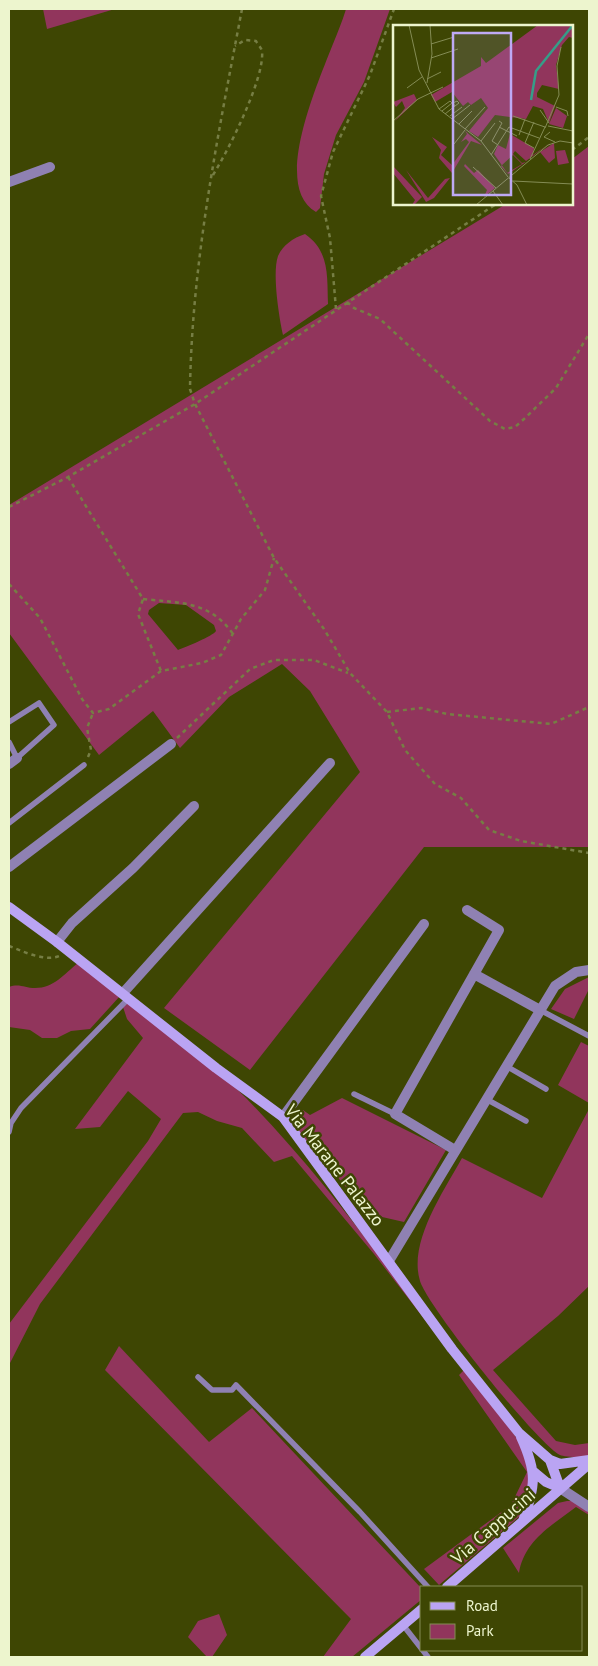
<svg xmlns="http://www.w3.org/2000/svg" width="598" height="1666" viewBox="0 0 598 1666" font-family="'PT Sans',sans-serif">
<rect width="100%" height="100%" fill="#3e4603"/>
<path fill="#91355c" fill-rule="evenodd" d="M43,9H115L47,29Z
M346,9H390L364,82L336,135L324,174L320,208L316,212C264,182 334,51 346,9Z
M589,146V847H424L250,1070L164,1008L360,772L310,691L282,664L229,697L180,748L153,711L99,755L9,633V505L506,204H572V159ZM159,603L186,605L214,625L216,631C213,636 186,647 178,650L148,614L149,610Z
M305,234C330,251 327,277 328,304L283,335C279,317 272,273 278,256C283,245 293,238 305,234Z
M78,963L120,996L90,1029L71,1031L57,1038H42L30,1030L9,1027V987C19,983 25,988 35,988C54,988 64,974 78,963Z
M589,977V989L574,1019L551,1009L565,989Z
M130,1001C168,1033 211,1063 246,1098C325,1179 390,1270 456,1360L374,1254L292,1156L274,1162L242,1128L217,1121L198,1112L183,1113L40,1304L9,1365V1324L148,1141L161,1119L128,1091L100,1127L75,1129L143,1038L127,1019L123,1007Z
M581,1042L589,1046V1103L558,1085Z
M342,1098L446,1150L404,1222L369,1214L293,1125L303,1110L310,1115Z
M589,1109V1286L558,1316L493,1370L556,1441L575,1445L589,1443V1456C584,1458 564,1457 560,1455C536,1442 428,1307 420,1281C408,1242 444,1191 462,1158L542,1198Z
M119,1346L209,1442L252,1408L422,1589V1599L352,1657H323L351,1619L105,1370Z
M465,1369L519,1441L530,1468V1495L520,1516L439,1585L424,1569L511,1505L527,1472L459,1375Z
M567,1501H575L589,1510V1515L576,1507C552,1525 524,1541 519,1573L503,1548L558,1503Z
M219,1614L227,1635L212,1657H207L188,1637L198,1621Z"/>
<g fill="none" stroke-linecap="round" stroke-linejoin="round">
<path stroke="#767e44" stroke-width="2.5" stroke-dasharray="4 4" stroke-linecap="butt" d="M242,9C218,135 192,261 190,389L195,404L274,558L324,629L350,673L387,712L405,750L435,784L461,798L489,830L521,841L589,853
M572,150L589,137
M213,175C228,151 265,78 262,51C261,47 258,45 256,41L245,40L235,46
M347,302L354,308L380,319L490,421L505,429L515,427L524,419L556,388L589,334
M336,309L330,238L321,196L333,152L370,75L394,9
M68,477L143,599L138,614L161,671
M9,507L68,477L195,404L496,204
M9,584L40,618L82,699L93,713L109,709L161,671L202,663L221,655L241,619L265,590L274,558
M143,599C180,603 210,601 233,634
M387,712L421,708L447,714L551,724L589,707
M177,738L250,669L274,660H314L348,673
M88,757L91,750L87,728L93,713
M9,946C22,951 45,962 59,956"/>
<path stroke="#8f81b3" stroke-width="5.5" d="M9,722L39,703L54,725L17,758L9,742
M9,823L84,765
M540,1010L589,1036
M506,1066L546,1089
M354,1094L395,1114
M486,1099L526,1121
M9,1132L11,1123L21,1108L129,998
M198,1377L212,1390H232L236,1385L360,1512L428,1587
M403,1625L428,1657"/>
<path stroke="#8f81b3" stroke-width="10" d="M9,182L50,167
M9,764L17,758
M9,867L171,744
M57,942L72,923L133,868L194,806
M474,974L540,1010
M123,993L330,763
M283,1117L424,924
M455,1150L395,1114L499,930L467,910
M389,1261L555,986L576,972L589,970
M560,1488L589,1507"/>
<path stroke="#baa4f3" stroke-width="10" d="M9,907L57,942L216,1068L283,1117L452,1349L519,1433L550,1460L560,1488
M521,1437C537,1472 536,1485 523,1521
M550,1460L560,1464L589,1460
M534,1472L546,1482L560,1488
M447,1587L589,1464
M365,1657L422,1609"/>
</g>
<g text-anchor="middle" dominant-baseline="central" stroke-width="5" stroke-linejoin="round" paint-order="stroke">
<g font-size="18" fill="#edf5ce" stroke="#3e4603">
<text transform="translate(335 1165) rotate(52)">Via Marane Palazzo</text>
<text transform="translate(493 1526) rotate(-41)">Via Cappucini</text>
</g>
</g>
<g transform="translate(393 25)">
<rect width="180" height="180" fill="#3e4603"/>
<path d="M145,0H180V13L176,12L169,20L163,40L166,64L149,60L144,68V72L162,81L156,98L150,84L140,81L133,94L102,90L85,112L76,106L95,83L88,73L78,80L75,77L70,81L59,67L42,77L38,70L88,41V32L93,38ZM21,69L24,75L2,96L12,83L9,76L3,82L0,77ZM163,83L174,91L170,103L156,99ZM72,106L89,120L78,116L59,148L46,133L48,125L39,112L54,122L48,130L59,140L76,117L73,114L68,117L74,109ZM117,109L141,123L140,130L160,116L133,136L122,126L120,129L129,138L133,137L115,149L101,129L105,120L113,124ZM120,130L129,139L114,148L108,141ZM161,118L162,133L156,138L147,127ZM172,125L176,138L165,140L163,126ZM72,139L81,148L85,145L102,163L91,172L94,165L71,141ZM0,141L29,172L21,180H19L22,175L0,148ZM13,145L35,173L52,154L57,153L41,173L33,177Z" fill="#91355c" fill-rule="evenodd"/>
<path fill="none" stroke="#369d88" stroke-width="2.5" d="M138,75L143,46L180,0"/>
<path fill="none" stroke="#848c54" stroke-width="1" d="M16,0L26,45L46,84L88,116L115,152M38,19L61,12M38,33L65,24M34,54L48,47M34,58L39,29L37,0M14,63L29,52M163,82L174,86L175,91M46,84L57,76L59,78L49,86M147,85L156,98M52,89L62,81L66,78L64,76L60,78L62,81M57,91L69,82M120,91L152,102L137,134M59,94L77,80M0,96L25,74L50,62M141,97L132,118L141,123M66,99L79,86M155,101L180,106M106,102L124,111M152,103L166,70L164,41L168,22M72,104L92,82M157,107L151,112L162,117M126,110L132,94M88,116L102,98M61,119L72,105M105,120L99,116L109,98L106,96M98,130L116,102L146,113M80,142L103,163M116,153L124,160L134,180M120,156L180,159M100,166L110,180M83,180L155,120L167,116L180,118"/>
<path fill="#bea9f5" fill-opacity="0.15" stroke="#bea9f5" stroke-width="2.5" d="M60,8H118V170H60Z"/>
<rect width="180" height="180" fill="none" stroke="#edf5ce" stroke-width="2.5"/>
</g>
<rect width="598" height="1666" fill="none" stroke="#edf5ce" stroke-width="20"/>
<rect x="420" y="1586" width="162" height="65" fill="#3e4603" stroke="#848c54"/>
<rect x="430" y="1602" width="25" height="8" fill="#baa4f3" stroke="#848c54"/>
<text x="466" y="1611" font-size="15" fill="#edf5ce">Road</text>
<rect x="430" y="1624" width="25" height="15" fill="#91355c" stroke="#848c54"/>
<text x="466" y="1636" font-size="15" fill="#edf5ce">Park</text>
</svg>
